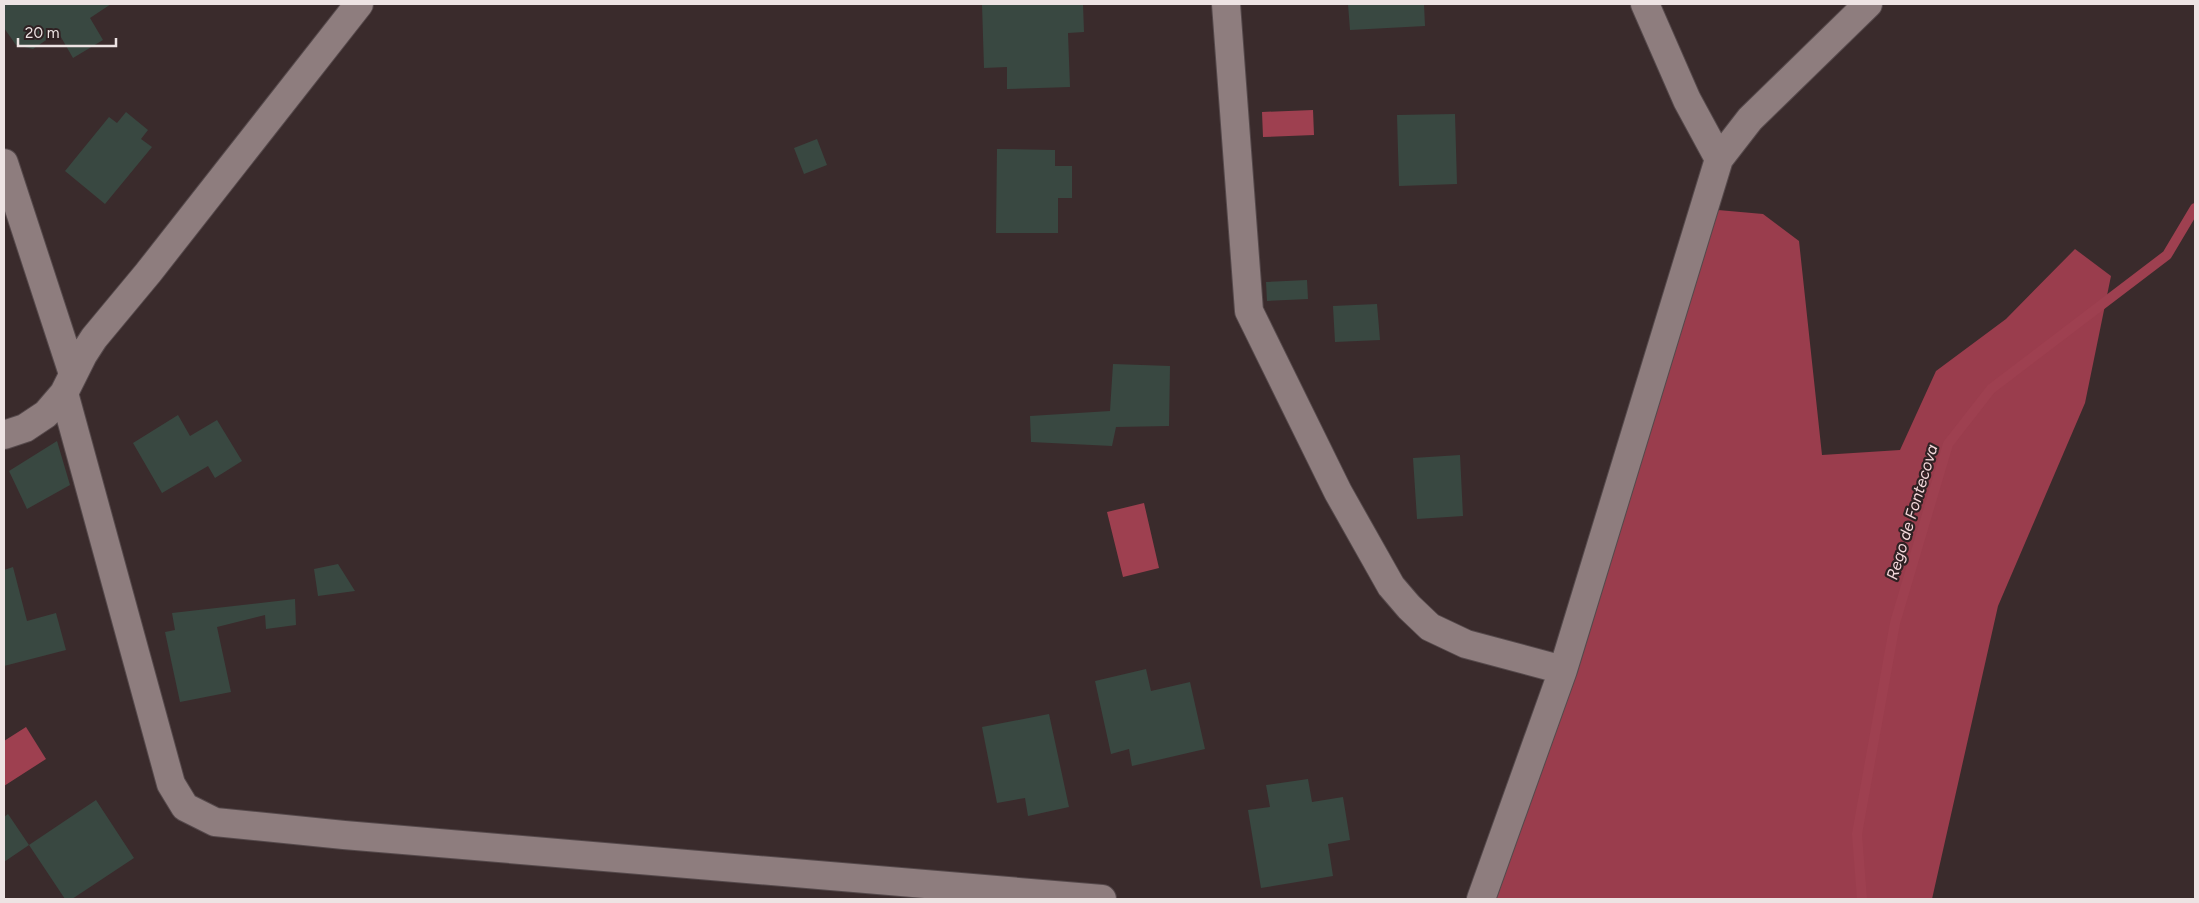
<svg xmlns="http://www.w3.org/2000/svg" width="2199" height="903" viewBox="0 0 2199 903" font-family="Figtree,sans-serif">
<rect width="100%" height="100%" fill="#3a2b2c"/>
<path fill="#9a3d4d" d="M1718,210L1763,214L1799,241L1822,455L1900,450L1936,371L2006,319L2075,249L2111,276L2085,403L1998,606L1932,899H1483L1656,327Z"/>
<path fill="#9e4050" d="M1313,110L1314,135L1263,137L1262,112Z
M1144,503L1159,568L1123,577L1107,512Z
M26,727L46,759L4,786V741Z"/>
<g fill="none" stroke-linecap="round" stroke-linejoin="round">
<path stroke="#9e4050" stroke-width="10" d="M1862,899L1857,834L1895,623L1948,444L1991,389L2167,255L2195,208"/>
</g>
<path fill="#394841" d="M4,4H111L90,18L103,40L73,58L58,32L33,49L16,45L4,28Z
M982,4H1083L1084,32L1068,33L1070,87L1007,89V67L984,68Z
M1348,4H1424L1425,26L1350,30Z
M126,112L148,130L141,139L152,147L105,204L65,171L109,117L117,123Z
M1455,114L1457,184L1399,186L1397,115Z
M817,139L827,165L804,174L794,148Z
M997,149L1055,150V166H1072V198H1058V233H996Z
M1307,280L1308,299L1267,301L1266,282Z
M1377,304L1380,340L1335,342L1333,306Z
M1113,364L1170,366L1169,426L1116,427L1112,446L1031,442L1030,416L1110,411Z
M178,415L190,436L217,420L242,461L215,478L208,466L162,493L133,443Z
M57,441L70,485L27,509L9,471Z
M1460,455L1463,516L1417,519L1413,458Z
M338,564L355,591L318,596L314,569Z
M13,567L27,621L56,613L66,650L4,666V570Z
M295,599L296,625L266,629L265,615L217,627L231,692L180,702L165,632L175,630L172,613Z
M1146,669L1151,691L1190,682L1205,749L1132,766L1129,749L1111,754L1095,681Z
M1049,714L1069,807L1028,816L1025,798L997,803L982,727Z
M1308,779L1312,802L1343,797L1350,840L1328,844L1333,876L1261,888L1248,810L1270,807L1266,785Z
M96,800L134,858L72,899H65L29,845Z
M8,814L29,845L4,862V817Z"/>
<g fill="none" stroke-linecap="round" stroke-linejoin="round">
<g stroke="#55494b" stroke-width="30">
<path id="minor" d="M1226,4L1249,311L1338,492L1391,586L1409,607L1430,627L1466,644L1563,670
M1645,4L1687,100L1719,159
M4,163L73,374
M64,393L171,784L185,807L215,822L344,835L1102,899
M4,435L25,428L46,414L64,393L83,355L94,338L148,273L359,4
M1481,899L1563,670L1719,159L1750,119L1868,4"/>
</g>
<use href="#minor" stroke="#8e7d7e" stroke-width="28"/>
</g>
<g text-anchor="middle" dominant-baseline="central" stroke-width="4.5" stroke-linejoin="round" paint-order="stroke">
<g font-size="16" font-style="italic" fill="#f4d8db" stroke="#2f2123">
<text transform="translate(1912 512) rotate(-73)">Rego de Fontecova</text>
</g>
</g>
<rect width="2199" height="903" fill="none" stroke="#ede3e3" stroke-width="10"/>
<path d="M18 38v8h98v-8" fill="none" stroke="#ede3e3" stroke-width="2.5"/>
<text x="25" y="38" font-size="15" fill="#ede3e3" stroke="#2f2123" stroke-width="4" paint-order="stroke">20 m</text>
</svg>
